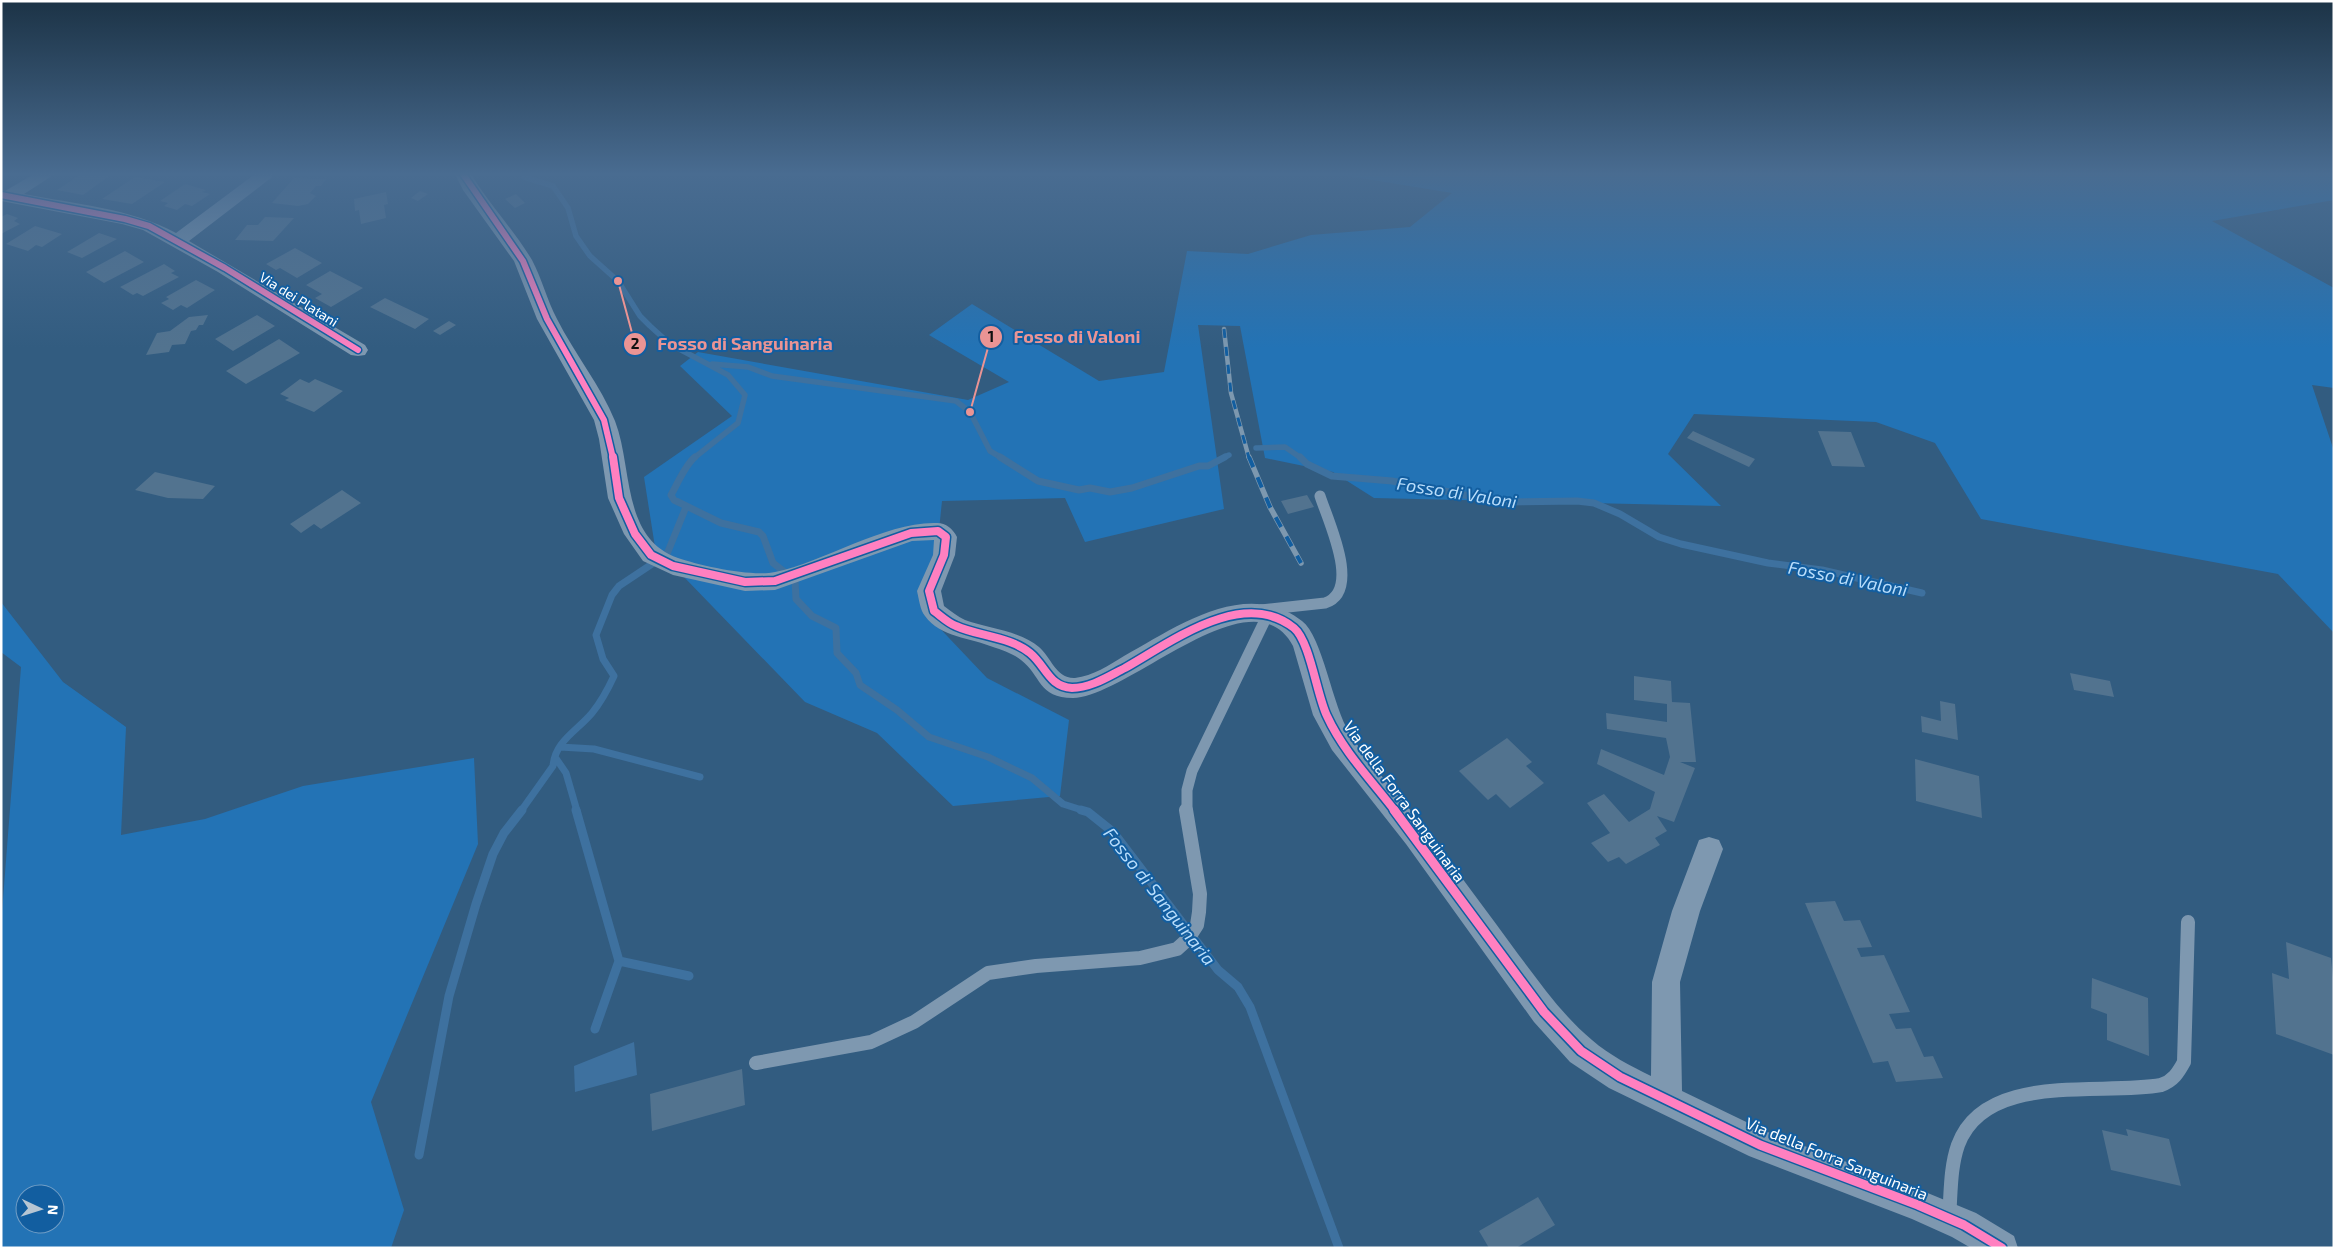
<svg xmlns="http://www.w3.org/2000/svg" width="2335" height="1249" viewBox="0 0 2335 1249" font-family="'Exo 2',sans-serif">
<rect width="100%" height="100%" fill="#325c80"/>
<path fill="#2373b5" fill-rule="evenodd" d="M1336,174H2334V200L2212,221L2334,288V388L2312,385L2334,451V633L2278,574L1981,519L1935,443L1876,422L1694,414L1668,454L1721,506L1374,498L1333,472L1265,458L1240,326L1198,325L1224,509L1085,542L1065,498L942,501L930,618L987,678L1069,720L1060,796L953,806L877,733L805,702L655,547L644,477L732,416L680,366L698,352L968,400L1009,382L929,335L972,304L1099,381L1164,372L1187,251L1248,254L1311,235L1410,227L1452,193Z
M1,602L63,682L126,727L121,835L205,819L303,786L474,758L478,844L371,1102L404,1210L391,1248H1V925L21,667L1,652ZM25,1194H55V1224H25Z"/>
<path fill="#3e719f" d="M634,1042L637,1075L575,1092L574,1066Z"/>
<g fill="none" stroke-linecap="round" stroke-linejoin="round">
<path stroke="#3e719f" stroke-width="5.5" d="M524,177L553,186L568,208L576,236L590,256L618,281L640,316L650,326L670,344L728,375L745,395L738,423L694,458
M712,364L748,367L772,376L956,401L970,412L990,451L1002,458
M1256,448L1285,447L1301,458
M1223,458L1229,455"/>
<path stroke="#3e719f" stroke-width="7" d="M695,457C685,465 678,483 671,495L674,500L721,523L759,532L763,536L773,563L795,580L796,599L812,616L836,628L837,653L856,673L860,685L897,710L929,737L988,757L1032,778L1063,804L1085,811
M1000,457L1038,481L1079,490L1090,488L1110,492L1132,488L1199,466H1208L1225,457
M1300,457L1307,464L1332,476L1392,481L1501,502L1577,501L1594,503L1620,514L1659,537L1681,544L1768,563L1822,570L1922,593
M560,747L594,749L700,777
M555,757L566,773L577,811
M521,811L553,766C555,741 577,731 592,713C601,702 608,689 614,676L603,659L596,635L612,595L619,586L667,554L686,507"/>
<path stroke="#3e719f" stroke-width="9" d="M576,810L619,961L595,1029
M1081,810L1088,812L1113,832L1218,970L1238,987L1250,1007L1339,1248
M619,961L689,976
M419,1155L449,996L476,904L493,854L504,833L522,810"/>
</g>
<path fill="#52738f" d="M81,174H112L83,195L57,190Z
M135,177L165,182L132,204L102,199Z
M294,178L326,179L321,186H316L310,193L316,196L308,204L298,206L272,203Z
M185,184L206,190L202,192L210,194L192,206L185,204L177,210L164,206L168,203L160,201Z
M420,191L428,194L418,201L411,198Z
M386,192L388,204L384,205L386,218L361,224L359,210L355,211L354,199Z
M516,194L525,203L515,208L505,199Z
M7,214L18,218L14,221L20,224L1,234V217Z
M265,217L294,218L273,241L235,240L247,225H258Z
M35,226L62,234L42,247L36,245L28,251L6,244Z
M99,233L117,239L82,258L67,252Z
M295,248L322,263L297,278L280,268L276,270L266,264Z
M125,251L144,262L104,283L86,272Z
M164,264L175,271L171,273L179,277L143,296L137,293L133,295L120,287Z
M330,271L363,288L331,307L315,298L322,294L306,285Z
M196,280L215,290L187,308L181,305L173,310L161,303L169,299L166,297Z
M385,298L429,319L415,329L370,307Z
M208,315L203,325H199L196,330L191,331L185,344L172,345L169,352L146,355L157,333L170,331L189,317Z
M257,315L275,326L233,351L215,339Z
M449,321L456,325L440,335L433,331Z
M279,339L300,353L246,384L226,371Z
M300,379L309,383L315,379L343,391L314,412L285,400L289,398L280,394Z
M1693,431L1755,459L1749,467L1687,438Z
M1818,431L1851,432L1865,467L1832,466Z
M155,472L215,486L203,499L168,498L135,490Z
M342,490L361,503L321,529L314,524L301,533L290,524Z
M1307,495L1314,507L1288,514L1281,501Z
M2070,673L2110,681L2114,697L2074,690Z
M1634,676L1671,681L1672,702L1690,703L1696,762H1680L1695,768L1674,822L1657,816L1667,831L1655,838L1660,845L1626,864L1619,857L1608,862L1591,843L1610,833L1587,803L1604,794L1629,822L1650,809L1655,792L1597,764L1601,749L1664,775L1670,757L1666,738L1607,729L1606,713L1667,722V704L1634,700Z
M1940,701L1955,704L1958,740L1922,732L1921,716L1941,721Z
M1507,738L1532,762L1526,766L1544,783L1510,808L1496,794L1488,800L1459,771Z
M1915,759L1979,776L1982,818L1916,801Z
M1835,901L1844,921L1860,920L1872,947L1857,948L1861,957L1884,955L1910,1012L1889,1014L1896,1029L1911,1028L1924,1057L1933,1056L1943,1078L1896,1082L1888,1061L1873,1063L1805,903Z
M2286,942L2331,958L2334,987V1055L2276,1034L2272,973L2289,979Z
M2092,978L2148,998L2149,1056L2107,1040V1014L2091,1008Z
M742,1069L745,1105L652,1131L650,1094Z
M2126,1129L2169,1139L2181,1186L2111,1170L2102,1130L2128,1136Z
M1538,1197L1555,1225L1516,1248H1489L1479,1231Z"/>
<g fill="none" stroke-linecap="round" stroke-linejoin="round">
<path stroke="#7e98b0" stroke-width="11" d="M1261,610L1325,603C1362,591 1328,521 1320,496
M1187,811V790L1192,771L1267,616"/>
<path stroke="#7e98b0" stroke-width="14" d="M756,1063L871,1042L914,1022L988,973L1036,966L1140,958L1177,949L1188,939L1197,925L1199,912L1200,894L1186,810
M1949,1217C1951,1193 1950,1168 1958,1145C1985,1071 2100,1096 2161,1085C2173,1081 2178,1073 2184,1062L2188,922"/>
<path fill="#7e98b0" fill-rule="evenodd" d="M34,174H55L24,194C75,204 130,208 176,233L255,174H273L271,178L189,241L365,345L368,350L365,355L358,356L351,355L218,272L143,230L122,224L1,201V190L5,191Z
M455,174H471C489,204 514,230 532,260C542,279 547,300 557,319C574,353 601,386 615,421C633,467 621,538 678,558C701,566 752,577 775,572C824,562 887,521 937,523C946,523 953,529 957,537L955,555L941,591L944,606C951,611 958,617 965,620C987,628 1021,631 1039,647C1051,657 1056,679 1075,678C1093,676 1109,665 1124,656C1175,628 1245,577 1302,621C1323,637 1332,706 1350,734C1372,768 1402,798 1427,831C1457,871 1488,913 1518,954C1541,984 1563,1016 1592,1040C1609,1055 1631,1066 1651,1076L1652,982L1672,911L1699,840L1709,837L1719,840L1723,849L1700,911L1680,982L1682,1091L1765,1131L1918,1189L1976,1213L2014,1236L2018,1248H1971L1952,1237L1912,1219L1749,1156L1609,1088L1570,1062L1534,1022L1406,844L1332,750L1313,715L1293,646C1253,570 1128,697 1073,698C1038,698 1041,675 1021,660C1014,654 1002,650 993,647C971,638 940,637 925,616C920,610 919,599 917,591L933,555L934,540L912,541L775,590L745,591L673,575L643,561L624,534L608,498L599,439L594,420L537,319L514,261L463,190Z"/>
<g stroke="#7d98af" stroke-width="4.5">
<path id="rail-far1" d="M1224,329L1231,393L1249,458"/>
</g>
<g stroke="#7d98af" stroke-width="5.5">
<path id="rail" d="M1249,457L1270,507L1301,563"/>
</g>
<use href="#rail-far1" stroke="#125ea0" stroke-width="3" stroke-dasharray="9" stroke-linecap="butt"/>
<use href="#rail" stroke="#125ea0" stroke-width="4" stroke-dasharray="11" stroke-linecap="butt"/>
<g stroke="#125ea0" stroke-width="9">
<path id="cycleway-far2" d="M463,174L523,261L547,319L604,420L613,458
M1,195L125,219L149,226L225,268L358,350"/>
</g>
<g stroke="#125ea0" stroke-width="11">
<path id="cycleway-far1" d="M613,457L619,498L635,534L651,555L673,566L745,582L775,581L911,533L938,531L946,537L944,555L929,591L934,611C941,616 948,623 956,626C978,636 1011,637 1030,653C1046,666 1049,687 1072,688C1091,688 1109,676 1125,668C1171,642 1243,587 1294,628C1310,641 1317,696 1327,716C1343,751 1372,781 1395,811"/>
</g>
<g stroke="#125ea0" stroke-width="12">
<path id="cycleway" d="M1394,810L1544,1012L1581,1051L1620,1077L1760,1145L1918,1205L1964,1225L2002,1248"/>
</g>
<use href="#cycleway-far2" stroke="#ff80c0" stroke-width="6"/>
<use href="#cycleway-far1" stroke="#ff80c0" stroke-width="8"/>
<use href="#cycleway" stroke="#ff80c0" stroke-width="9"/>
</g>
<linearGradient id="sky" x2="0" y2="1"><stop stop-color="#1c3346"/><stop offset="0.5" stop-color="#496c91"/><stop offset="1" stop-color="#496c91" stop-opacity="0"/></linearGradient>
<rect width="2335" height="348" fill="url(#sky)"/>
<g text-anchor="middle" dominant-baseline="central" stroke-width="4" stroke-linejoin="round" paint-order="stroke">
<g font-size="14" fill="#fff" stroke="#125ea0">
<text transform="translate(299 299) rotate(32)">Via dei Platani</text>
</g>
<g font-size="16" fill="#fff" stroke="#125ea0">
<text transform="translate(1405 801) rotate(54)">Via della Forra Sanguinaria</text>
<text transform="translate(1837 1158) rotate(22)">Via della Forra Sanguinaria</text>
</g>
<g font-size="18" font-style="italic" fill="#b8ddfb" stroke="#125ea0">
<text transform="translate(1457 492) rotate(9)">Fosso di Valoni</text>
<text transform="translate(1848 578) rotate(11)">Fosso di Valoni</text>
<text transform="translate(1160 896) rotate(52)">Fosso di Sanguinaria</text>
</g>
</g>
<path fill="none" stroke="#ea9494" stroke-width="2" d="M970 412L991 337M618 281L635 344"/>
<g fill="#ea9494" stroke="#125ea0" stroke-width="2">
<circle cx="970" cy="412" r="5"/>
<circle cx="618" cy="281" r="5"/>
<circle cx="991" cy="337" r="12"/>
<circle cx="635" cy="344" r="12"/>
</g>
<g font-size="15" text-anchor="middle" font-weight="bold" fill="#111">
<text x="991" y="342">1</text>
<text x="635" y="349">2</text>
</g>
<g font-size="18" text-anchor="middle" font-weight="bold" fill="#ea9494" stroke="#125ea0" stroke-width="4" stroke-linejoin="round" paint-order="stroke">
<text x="1077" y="343">Fosso di Valoni</text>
<text x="745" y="350">Fosso di Sanguinaria</text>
</g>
<rect width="2335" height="1249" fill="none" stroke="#ffffff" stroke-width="5"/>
<g transform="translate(40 1209) rotate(94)"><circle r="24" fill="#125ea0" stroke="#719ec6"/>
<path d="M0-4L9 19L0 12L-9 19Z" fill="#b7c6d3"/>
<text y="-8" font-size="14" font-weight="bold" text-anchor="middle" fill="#ffffff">N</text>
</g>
</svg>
